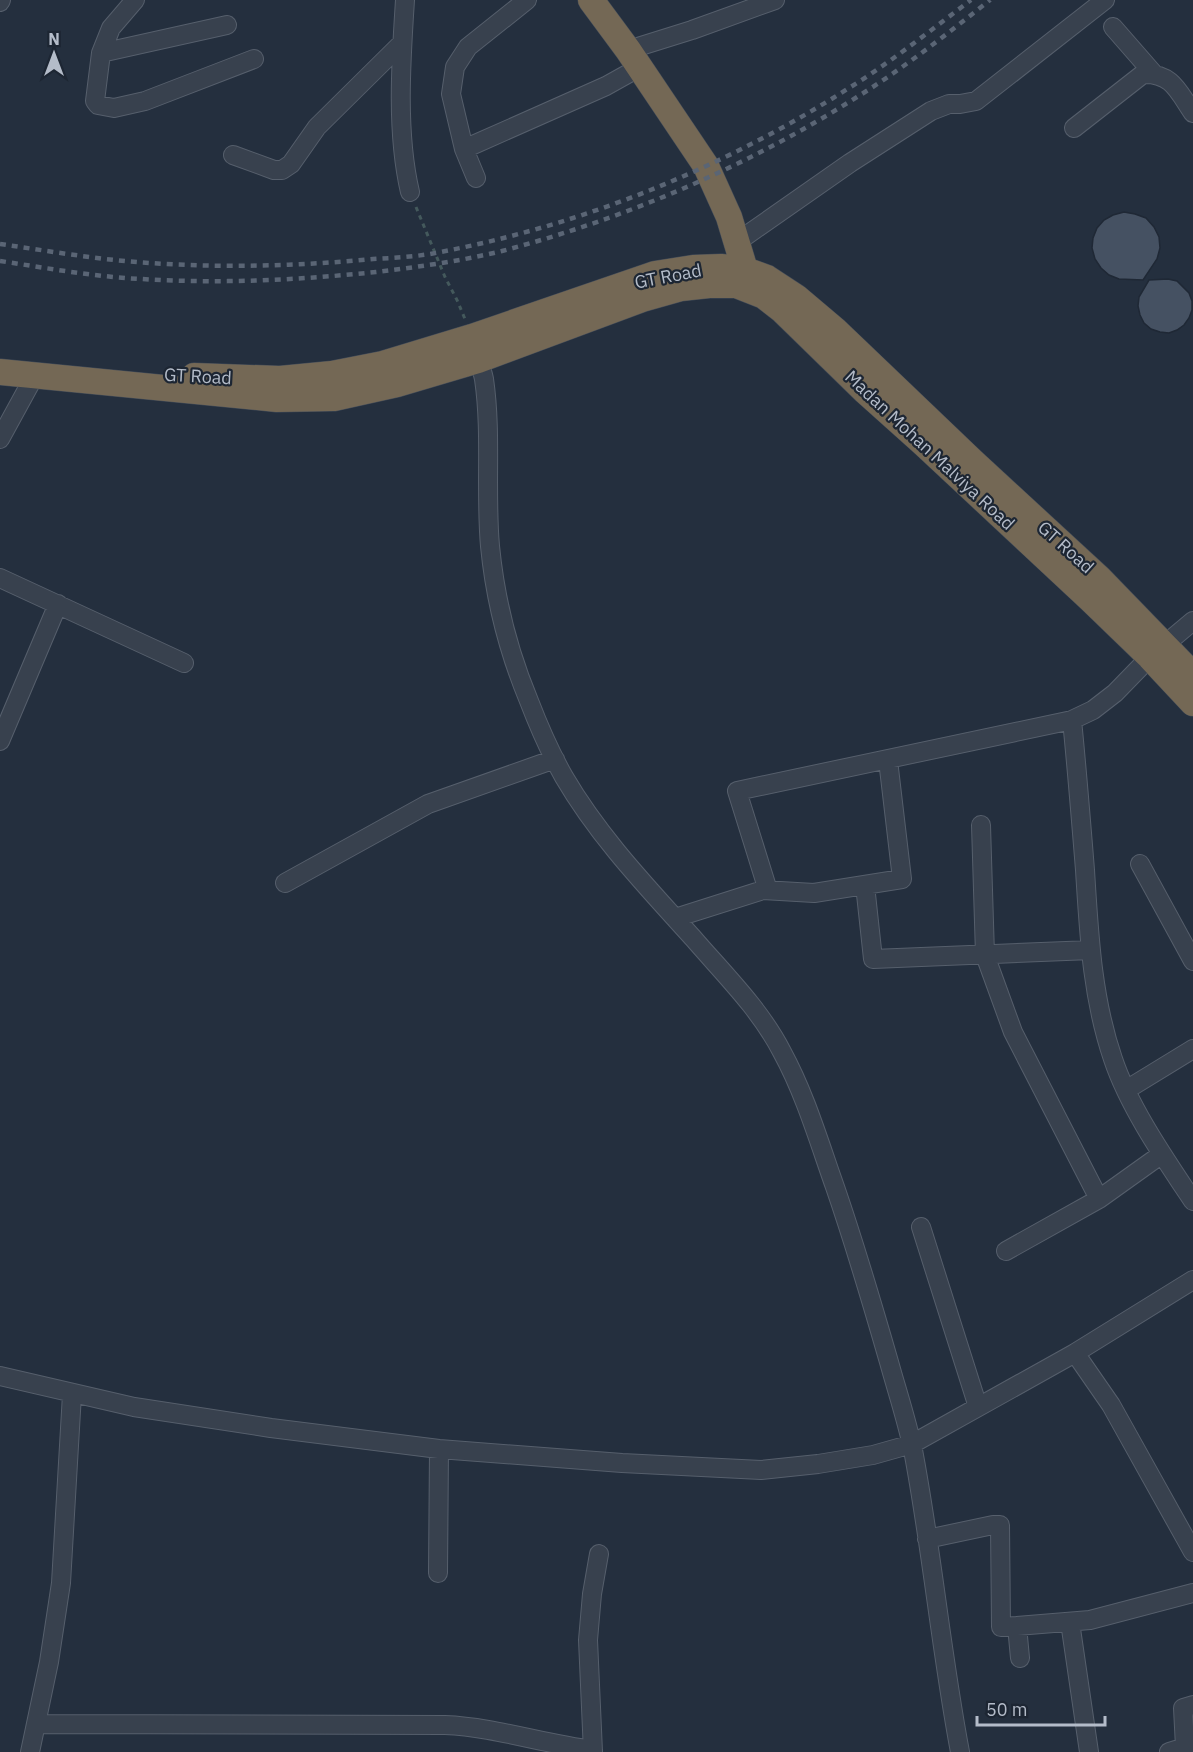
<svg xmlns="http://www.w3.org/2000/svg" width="1193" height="1752" viewBox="0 0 1193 1752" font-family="'IBM Plex Sans',sans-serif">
<rect width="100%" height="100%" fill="#242f3e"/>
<path fill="#455162" stroke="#1f2835" stroke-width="1.5" d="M1124,212L1135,214L1146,218L1154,227L1159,237L1160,248L1157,259L1143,280L1119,279L1109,275L1101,268L1095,259L1092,248L1093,238L1097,228L1104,220L1113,215Z
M1168,279L1177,281L1189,293L1192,301V310L1189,318L1184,325L1177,330L1169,333L1160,332L1151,329L1144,323L1140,315L1138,306L1139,297L1149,280Z"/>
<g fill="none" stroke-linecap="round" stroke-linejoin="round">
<g stroke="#565f6c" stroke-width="20">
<path id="minor" d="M135,0L111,28L101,53L95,101L98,105L114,108L145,101L254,59
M405,0C401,61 396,132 410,192
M0,2L1,0
M1113,27L1154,74
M628,50L692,30L775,0
M101,53L227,25
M1074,128L1143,74C1172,73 1178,91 1193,113
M464,149L606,86L640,67
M233,155L274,170H282L291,164L317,127L402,43
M476,178L464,149L451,94L455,67L468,47L527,0
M737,242L850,163L931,111L949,104H960L976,101L1105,0
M475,349C478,359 482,369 484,379C492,434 485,490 490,546C495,598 509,653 529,701C539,727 551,754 564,777C599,837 647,887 693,938C724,974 760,1009 782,1052C805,1094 819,1142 835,1187C855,1245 872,1303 889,1362C897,1391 907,1421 913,1450C932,1550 941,1652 960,1752
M0,439L35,375
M0,578L184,663
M1072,720C1077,770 1081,820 1085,870C1089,934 1092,998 1113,1059C1129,1107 1165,1159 1193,1201
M0,741L58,604
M981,825L985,955L1013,1032L1099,1199
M1140,864L1193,961
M285,883L428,804L555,759
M865,885L873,959L1091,950
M763,890L814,893L902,879L888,760
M675,918L763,890L766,884L737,791L1072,720L1093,710L1115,693L1150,657L1193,621
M1126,1090L1193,1049
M921,1227L978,1407
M1006,1251L1099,1199L1162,1154
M1075,1353L1111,1405L1193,1552
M0,1376L134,1407L271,1428L439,1449L622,1463L761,1470L818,1464L873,1455L912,1444L1075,1353L1193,1280
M927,1539L993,1525H1000L1001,1627L1017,1626L1020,1658
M438,1573L439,1449
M1070,1622L1089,1752
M1017,1626L1090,1620L1193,1593
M37,1724L445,1725C495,1727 543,1744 593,1750
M30,1752L49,1662L61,1583L72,1394
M593,1752L588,1640L592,1594L599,1554
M1169,1752L1185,1747L1183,1708L1193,1705"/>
</g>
<g stroke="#434c59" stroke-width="27">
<path id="highway" d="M591,0L628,50L706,166L729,217L745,270
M0,372L277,399L334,398L397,384L478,360L642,299L681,288L709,285H736L764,296L782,310L865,391L923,443L1090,599L1150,657L1193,703
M194,376L280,379L332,374L383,364L472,337L655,274L693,268L721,267L745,270L767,278L796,297L835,330L972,461L1099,578L1193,675"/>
</g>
<path stroke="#44595c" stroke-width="3" stroke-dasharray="4.5 4.5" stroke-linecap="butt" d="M416,207L445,277L457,300L465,319"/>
<use href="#minor" stroke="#38414e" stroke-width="18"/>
<use href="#highway" stroke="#746855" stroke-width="26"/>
<path stroke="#5a6575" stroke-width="4.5" stroke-dasharray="6 6" stroke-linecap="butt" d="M0,244C49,251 100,260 150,263C224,268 299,266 373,259C392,258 411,257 430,254C578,227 722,169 849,88C891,62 931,30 971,0
M0,261C47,268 95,277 142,279C220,284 299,280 376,272C418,267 461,261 502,251C627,218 748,166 857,97C904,68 947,34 990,0"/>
</g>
<g text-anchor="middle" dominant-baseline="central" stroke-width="4.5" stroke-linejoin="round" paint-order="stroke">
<g font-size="18" fill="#b4bcc9" stroke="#1d2633">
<text transform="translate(668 276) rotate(-11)">GT Road</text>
<text transform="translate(198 376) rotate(3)">GT Road</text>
<text transform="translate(930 450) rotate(43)">Madan Mohan Malviya Road</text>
<text transform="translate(1066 547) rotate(42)">GT Road</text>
</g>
</g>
<g transform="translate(54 54)" stroke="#1d2633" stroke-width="4.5" paint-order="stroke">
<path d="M0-4.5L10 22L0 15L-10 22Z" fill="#b4bcc9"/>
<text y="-9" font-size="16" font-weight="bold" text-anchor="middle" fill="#b4bcc9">N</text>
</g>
<path d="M977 1716v9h128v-9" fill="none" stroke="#b4bcc9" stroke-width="3"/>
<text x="986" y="1716" font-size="18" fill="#b4bcc9" stroke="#1d2633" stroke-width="4.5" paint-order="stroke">50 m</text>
</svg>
